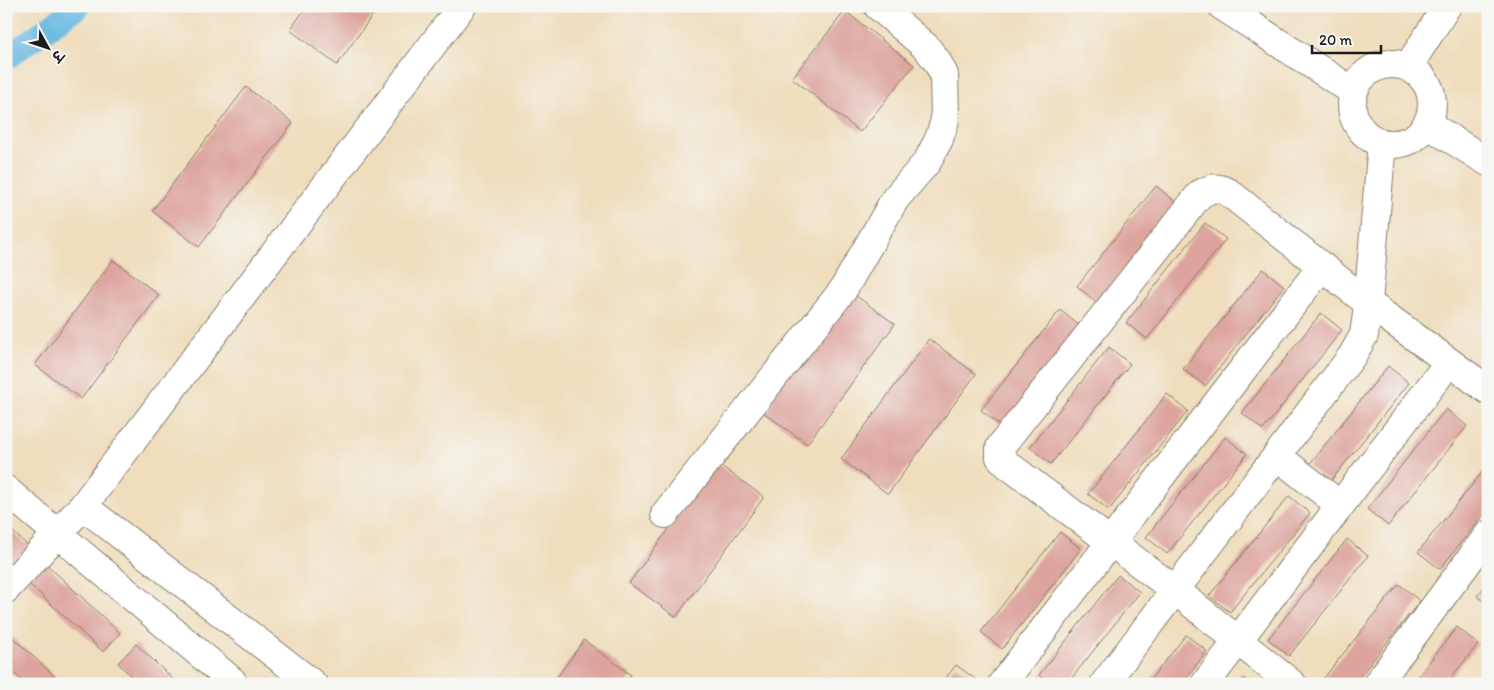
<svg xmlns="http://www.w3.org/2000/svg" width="1494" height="690" viewBox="0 0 1494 690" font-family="Itim,'Playpen Sans Deva',sans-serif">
<rect width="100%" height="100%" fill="#f6f6f2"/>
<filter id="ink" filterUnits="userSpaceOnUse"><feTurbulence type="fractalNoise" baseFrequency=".02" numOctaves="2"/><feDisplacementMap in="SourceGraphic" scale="10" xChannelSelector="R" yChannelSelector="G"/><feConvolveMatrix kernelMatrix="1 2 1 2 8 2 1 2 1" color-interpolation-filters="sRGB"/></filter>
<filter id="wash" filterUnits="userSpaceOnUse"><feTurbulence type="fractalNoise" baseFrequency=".0096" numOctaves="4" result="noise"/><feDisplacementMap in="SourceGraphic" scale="20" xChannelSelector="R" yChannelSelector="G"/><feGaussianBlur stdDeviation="1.12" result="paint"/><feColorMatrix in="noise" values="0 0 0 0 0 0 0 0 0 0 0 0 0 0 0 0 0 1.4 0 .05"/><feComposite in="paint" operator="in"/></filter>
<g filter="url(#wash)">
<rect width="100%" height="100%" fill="#efddbc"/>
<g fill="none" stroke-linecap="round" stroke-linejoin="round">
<path stroke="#64b6df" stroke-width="24" d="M6,58L79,6"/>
</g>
<g id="blocks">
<path fill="#dda49e" d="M307,6H379L337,65L290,30Z
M845,11L914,65L860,132L792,78Z
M246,87L293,123L199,247L152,211Z
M1156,186L1177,203L1097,303L1077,286Z
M1205,223L1226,239L1147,339L1126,323Z
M113,260L159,295L81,399L35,365Z
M1263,269L1284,286L1205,386L1183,369Z
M848,290L895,324L807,444L760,410Z
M1060,310L1081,327L1002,427L981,410Z
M1321,313L1342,330L1263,430L1242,413Z
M929,339L976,374L888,494L841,459Z
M1109,347L1130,364L1051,464L1030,447Z
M1388,366L1409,383L1330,482L1308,466Z
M1167,394L1188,411L1109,510L1088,494Z
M1446,409L1467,426L1388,526L1367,509Z
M1225,437L1247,454L1167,554L1146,537Z
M717,463L764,497L676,617L629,583Z
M1488,465V509L1440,569L1418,552Z
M1289,496L1310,513L1230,612L1209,596Z
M6,525L28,546L11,565L6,561Z
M1060,532L1081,549L1002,649L981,632Z
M1347,539L1368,556L1289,656L1268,639Z
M44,562L120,633L103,652L26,581Z
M1118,575L1140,592L1067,684H1050L1039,675Z
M1488,582V605L1477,596Z
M1399,584L1420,601L1354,684H1319Z
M1457,627L1478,644L1446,684H1412Z
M6,631L63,684H25L6,666Z
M1186,635L1207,651L1182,684H1147Z
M584,640L631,675L625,684H552Z
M136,644L178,684H139L118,663Z
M956,665L978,681L976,684H941Z
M1244,678L1251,684H1239Z"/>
</g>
</g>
<g filter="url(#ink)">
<use href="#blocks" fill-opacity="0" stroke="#867c6c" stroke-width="1"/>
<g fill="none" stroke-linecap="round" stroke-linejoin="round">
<g stroke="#867c6c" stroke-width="30">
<path id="minor" d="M1222,6L1354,92
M1352 104a40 40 0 1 1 80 0a40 40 0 1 1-80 0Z
M1408,67L1447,6
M1427,124L1488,162
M1277,456L1340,505
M6,490L232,681
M83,506L313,684
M665,514L843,290L895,199L927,162L939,139L945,120L944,75L937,61L926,47L878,6
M6,589L83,506L462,6
M1002,684L1322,266
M1104,684L1352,356L1364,335L1367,314L1382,143
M1205,684L1449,362
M1292,684L1175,590L1008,465L1000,457V447L1200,194C1212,188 1216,186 1228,192L1368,303L1488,390
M1377,684L1488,535"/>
</g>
<use href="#minor" stroke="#fff" stroke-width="28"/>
</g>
</g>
<rect width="1494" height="690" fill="none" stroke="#f6f6f2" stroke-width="25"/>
<g transform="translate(48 48) rotate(130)" stroke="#f6f6f2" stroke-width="4" paint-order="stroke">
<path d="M0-4L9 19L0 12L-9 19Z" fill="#1c1c1c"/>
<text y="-8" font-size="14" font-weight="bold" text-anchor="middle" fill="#1c1c1c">उ</text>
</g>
<path d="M1312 45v8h69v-8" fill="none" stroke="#1c1c1c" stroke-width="2.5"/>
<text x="1319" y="45" font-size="15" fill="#1c1c1c" stroke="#f6f6f2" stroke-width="4" paint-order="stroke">20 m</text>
</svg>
